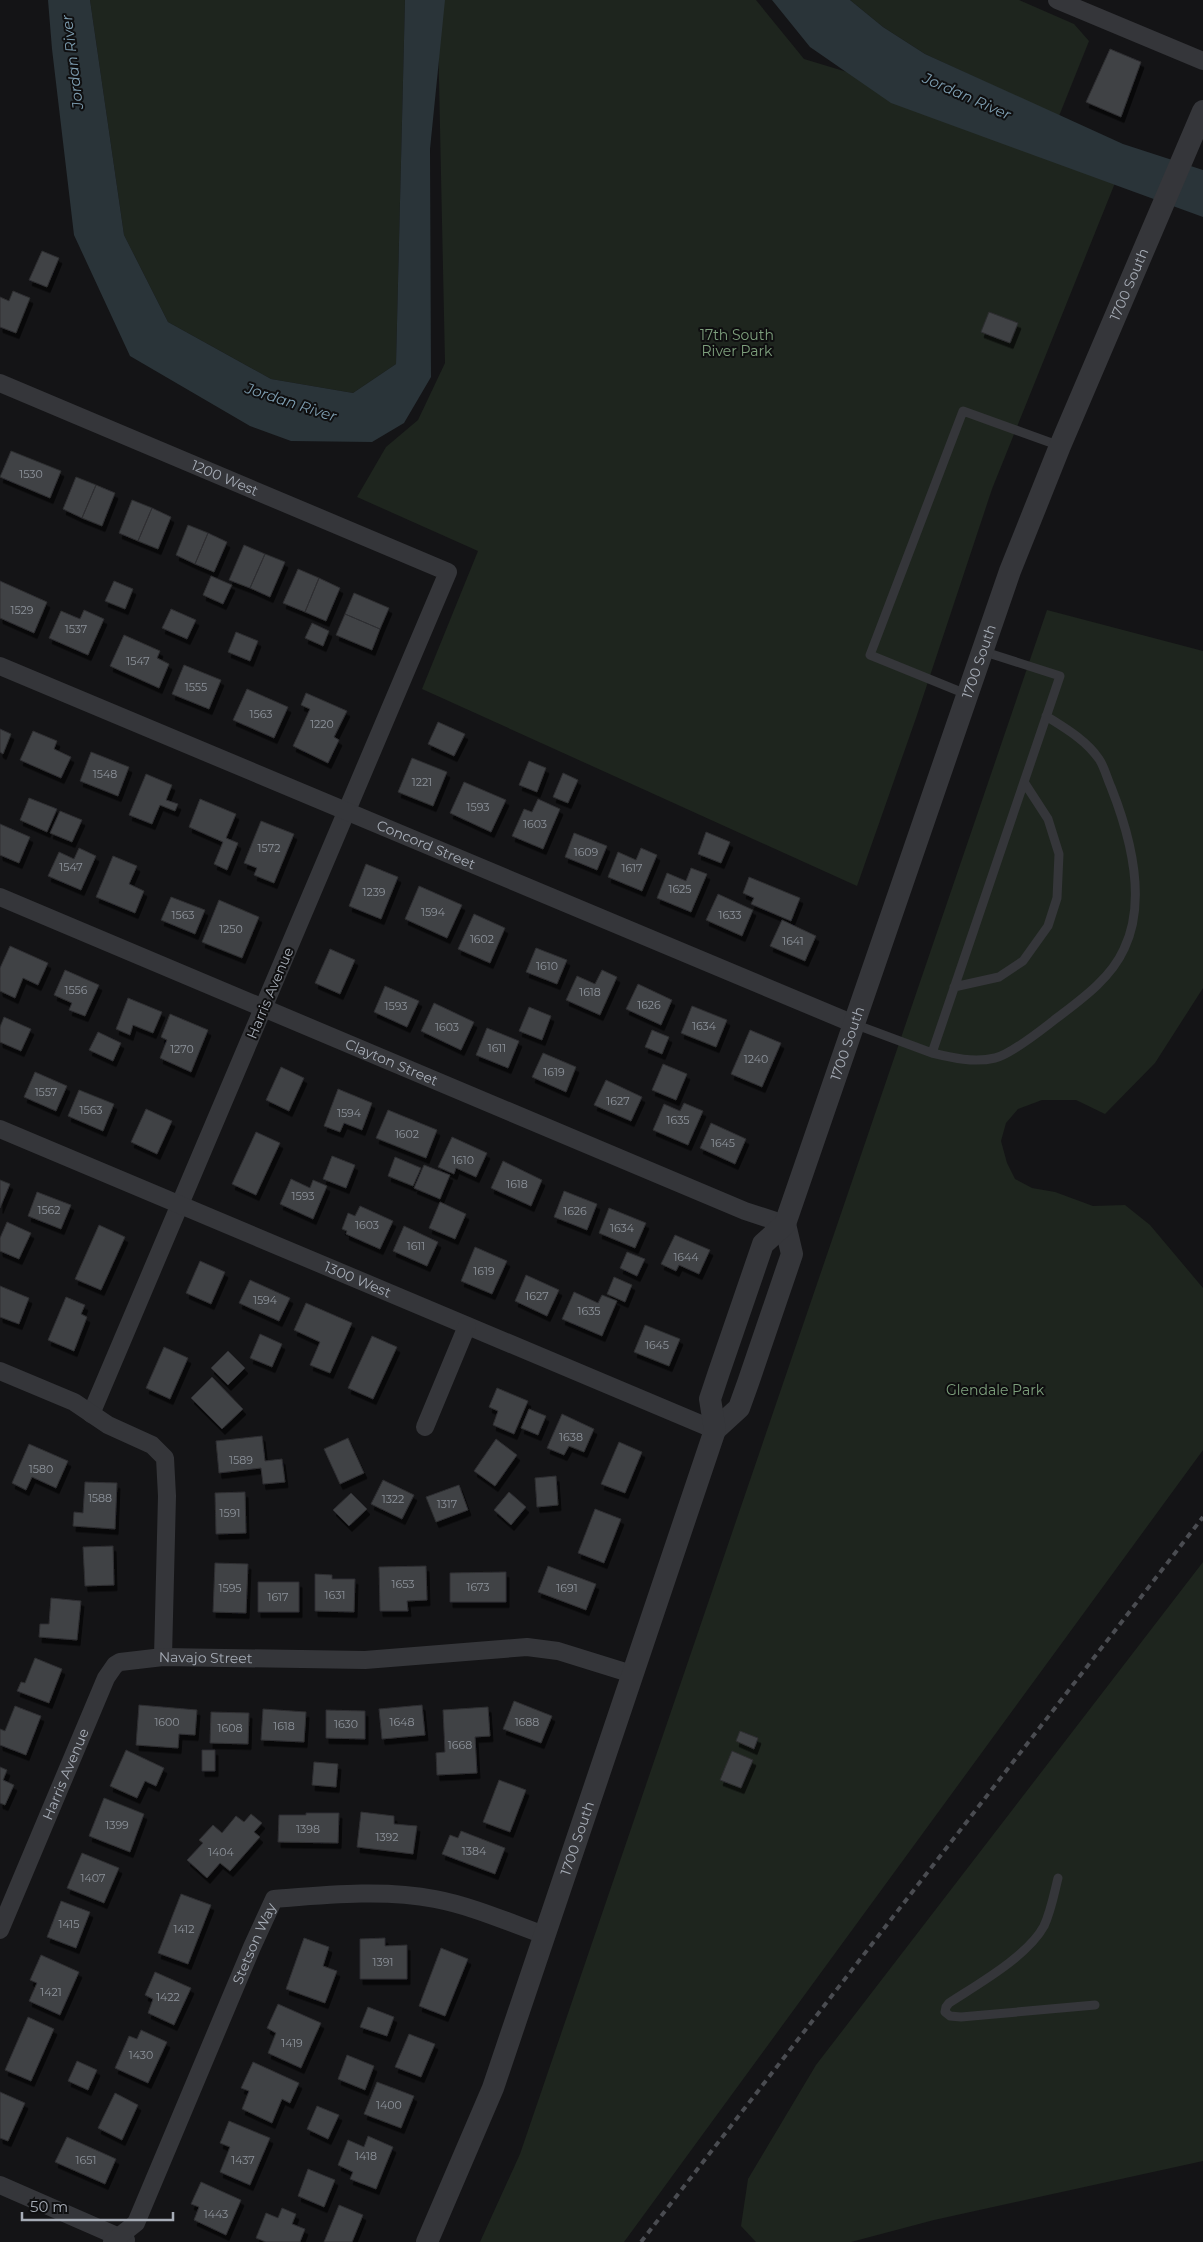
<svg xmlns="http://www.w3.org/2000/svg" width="1203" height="2242" viewBox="0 0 1203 2242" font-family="Montserrat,sans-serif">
<defs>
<filter id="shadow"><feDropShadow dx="3" dy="5.5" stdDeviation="0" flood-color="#0009"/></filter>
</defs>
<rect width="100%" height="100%" fill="#141416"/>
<path fill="#1e251e" d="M90,0H405L396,364L353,393L271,379L168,322L124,235Z
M443,0H756L804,59L877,81L1115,183L992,489L916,718L857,886L422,689L478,551L357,497L386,447L418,420L445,363L438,33Z
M850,0H1019L1074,24L1089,41L1059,116L925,54L883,27Z
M1047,610L1203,651V988L1155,1063L1105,1114L1076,1100H1042L1018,1109L1006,1123L1001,1141L1007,1163L1015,1179L1032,1188L1055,1192L1093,1206L1125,1205L1150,1225L1203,1288V1450L624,2242H480L520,2154Z
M1203,1562V2161L934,2220L851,2242H756L741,2226L748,2179L816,2065Z"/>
<path fill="#2a3439" d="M48,0H90L124,235L168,322L271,379L353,393L396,364L405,0H445L430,149L431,377L404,423L372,442L291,441L250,426L130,356L74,235L52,49Z
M772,0H850L883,27L925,54L1123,144L1203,170V217L891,103L810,47Z"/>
<path fill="#404245" stroke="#2e2e31" filter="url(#shadow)" d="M1110,49L1141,62L1121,117L1086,102Z
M42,251L59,258L47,287L29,280Z
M13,291L30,298L16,333L0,327V297L9,301Z
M989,312L1018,323L1010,343L981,332Z
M11,451L61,471L50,498L0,477Z
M76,477L96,485L82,518L63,509Z
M96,485L115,493L102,526L82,518Z
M132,500L152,508L138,541L119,533Z
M152,508L171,517L158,549L138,541Z
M188,525L208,533L195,564L176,555Z
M208,533L227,542L214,572L195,564Z
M244,545L265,554L250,588L229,580Z
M265,554L285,562L270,597L250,588Z
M298,569L319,578L305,612L283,603Z
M211,576L232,585L223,604L203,595Z
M319,578L340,588L326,621L305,612Z
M0,581L47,602L34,633L0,618Z
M114,581L133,589L125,609L105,601Z
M354,593L389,608L380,629L345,614Z
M171,609L196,620L187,639L162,628Z
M84,610L104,619L88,655L49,638L61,611L80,619Z
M345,614L380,629L372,650L336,635Z
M312,623L329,631L323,646L305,638Z
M236,632L258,641L250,661L228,652Z
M124,635L160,651L157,658L169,664L159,688L110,666Z
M184,665L221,680L209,709L172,694Z
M247,689L288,707L274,738L233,720Z
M306,693L347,711L334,737L339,740L328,763L293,746L310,709L301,705Z
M438,722L465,734L454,756L428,744Z
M0,729L11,734L3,754L0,752Z
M33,731L57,741L54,749L71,757L61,778L20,760Z
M91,752L129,767L118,796L80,781Z
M412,758L447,772L433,806L398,792Z
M529,761L546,768L537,792L519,785Z
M563,773L578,780L568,803L553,797Z
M146,774L172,785L166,800L178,804L175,811L160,805L152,824L129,815Z
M464,782L506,800L491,832L450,813Z
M29,798L57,809L47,832L20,820Z
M200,799L236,814L226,838L238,843L227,870L214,864L223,842L189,827Z
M538,799L560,809L543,849L512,836L524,809L532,812Z
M60,811L82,820L72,842L50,833Z
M261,821L294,834L274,883L254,875L257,868L244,863Z
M0,824L30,837L19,863L0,855Z
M706,832L730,842L721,863L698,854Z
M574,833L607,846L597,870L565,857Z
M79,848L96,856L81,890L48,876L59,852L74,859Z
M641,848L657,855L642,891L608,877L618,852L636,860Z
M113,856L137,866L129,884L144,891L135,913L96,897Z
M366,864L398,877L381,919L349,906Z
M691,868L707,874L691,912L657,898L667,873L686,881Z
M749,877L800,898L791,921L751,904L754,898L743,893Z
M419,886L462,905L447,938L405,919Z
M718,894L753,910L742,936L706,920Z
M171,897L205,910L195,934L161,920Z
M219,900L259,917L242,958L202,942Z
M474,914L505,928L490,963L458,949Z
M782,920L816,936L805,961L770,946Z
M10,946L48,963L38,985L23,978L15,998L0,991V968Z
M536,948L567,960L557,984L526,972Z
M330,949L355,960L340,994L315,983Z
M65,970L99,985L85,1016L69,1010L72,1003L54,995Z
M602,970L617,977L600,1015L566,1000L577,976L595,984Z
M638,984L672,1000L661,1025L626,1009Z
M385,986L419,1001L407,1027L374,1012Z
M128,998L162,1012L153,1033L133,1025L130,1035L116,1029Z
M434,1003L474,1022L461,1050L421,1031Z
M692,1006L727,1020L716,1047L681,1033Z
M529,1007L551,1016L542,1040L519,1031Z
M170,1014L208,1030L191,1072L160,1058L167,1040L161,1037Z
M4,1017L31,1029L21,1051L0,1042V1027Z
M487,1028L519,1041L508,1068L476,1055Z
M652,1030L669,1037L662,1054L645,1047Z
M750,1030L781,1043L762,1087L731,1074Z
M98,1032L121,1043L113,1061L89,1050Z
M543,1053L576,1067L566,1092L532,1077Z
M663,1064L687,1074L676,1100L652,1090Z
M281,1067L304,1078L289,1111L266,1100Z
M35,1072L67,1086L56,1111L24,1097Z
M606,1080L642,1097L631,1121L594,1105Z
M338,1089L372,1103L362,1130L344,1123L340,1132L324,1126Z
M79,1090L114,1104L103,1131L68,1116Z
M684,1103L703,1111L688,1145L653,1130L664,1104L680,1111Z
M146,1109L172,1121L157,1154L131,1142Z
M388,1110L437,1130L426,1158L376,1138Z
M711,1123L746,1139L735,1164L700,1148Z
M256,1132L280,1143L256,1195L232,1184Z
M452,1137L487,1153L476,1177L456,1168L454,1174L438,1167Z
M332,1156L355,1165L346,1188L323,1179Z
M395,1157L421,1168L413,1186L388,1176Z
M503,1161L542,1180L531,1206L491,1188Z
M424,1165L450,1175L440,1199L414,1188Z
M291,1179L310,1188L313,1180L327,1186L313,1219L280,1204Z
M0,1180L10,1184L0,1208Z
M564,1191L597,1204L587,1230L554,1217Z
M37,1192L71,1205L61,1229L28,1216Z
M440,1202L466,1214L455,1239L429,1228Z
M360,1206L393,1221L380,1249L346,1234L347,1231L342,1229L348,1213L355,1216Z
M609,1208L646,1223L635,1248L599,1233Z
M7,1222L31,1233L19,1259L0,1251V1238Z
M99,1225L125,1237L101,1290L75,1279Z
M404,1226L438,1242L427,1266L393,1251Z
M675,1235L710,1250L699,1274L679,1265L676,1271L661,1264Z
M475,1247L507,1261L492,1294L461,1281Z
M627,1252L645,1259L637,1276L620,1268Z
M200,1261L225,1272L211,1304L186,1293Z
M526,1275L559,1290L547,1316L515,1301Z
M614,1277L632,1285L625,1302L607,1294Z
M250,1280L290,1298L279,1321L239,1303Z
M0,1286L29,1298L19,1324L0,1317Z
M574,1292L598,1303L602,1295L617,1301L602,1336L562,1319Z
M66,1297L85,1305L81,1314L87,1317L74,1351L48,1340Z
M306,1303L352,1323L330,1373L310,1365L320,1342L294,1330Z
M645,1325L680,1339L669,1366L634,1352Z
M260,1334L282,1344L272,1367L250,1358Z
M372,1336L397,1347L373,1399L348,1388Z
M164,1347L188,1358L170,1399L146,1388Z
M228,1351L245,1368L228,1385L211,1368Z
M212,1377L243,1409L222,1429L191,1398Z
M497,1388L528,1401L514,1434L493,1425L498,1411L489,1407Z
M529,1409L546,1416L538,1435L521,1428Z
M562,1414L594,1429L584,1452L569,1446L564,1455L547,1448Z
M262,1436L265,1461L282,1459L285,1482L263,1484L261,1468L219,1473L216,1441Z
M348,1438L364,1473L340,1484L324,1449Z
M496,1439L517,1455L495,1486L474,1471Z
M619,1442L642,1452L625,1493L601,1484Z
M29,1444L68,1461L56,1488L32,1477L26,1490L12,1483Z
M556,1476L558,1505L537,1507L535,1478Z
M383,1480L414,1495L402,1519L371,1504Z
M85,1482L117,1483L115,1529L73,1526L74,1512L83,1513Z
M459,1485L468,1510L436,1522L426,1497Z
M245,1492L246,1533L216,1534L215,1493Z
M509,1492L526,1507L511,1525L494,1510Z
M351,1493L367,1509L349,1526L333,1510Z
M595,1509L621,1519L604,1563L578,1553Z
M113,1546L114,1585L85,1586L83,1547Z
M215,1563L248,1564L246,1613L213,1612Z
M426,1566L427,1600L407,1601L408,1611H380L379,1567Z
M548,1566L596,1584L586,1610L538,1592Z
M506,1572V1602H450V1573Z
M315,1574L332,1575V1579H355L354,1612L315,1611Z
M258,1582H299V1612H258Z
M51,1598L81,1601L77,1640L39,1637L40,1624H49Z
M35,1658L62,1669L49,1703L17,1691L21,1682L25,1683Z
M514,1701L552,1716L541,1743L503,1729Z
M139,1705L197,1710L195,1735L179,1734L178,1748L136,1745Z
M422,1705L425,1735L382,1739L379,1709Z
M15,1706L41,1716L26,1755L0,1745V1729L5,1731Z
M488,1707L490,1736L475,1737L477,1773L437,1775L436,1753L445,1752L443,1710Z
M263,1709L306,1712L304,1742L261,1740Z
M326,1710L365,1711V1739L326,1738Z
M211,1712L249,1713L248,1744L210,1743Z
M740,1731L758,1738L754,1749L736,1741Z
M126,1750L164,1768L156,1786L145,1781L137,1798L110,1786Z
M202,1750H215V1771H202Z
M732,1751L753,1760L741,1788L720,1780Z
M314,1762L338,1764L336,1787L312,1785Z
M0,1767L7,1770L3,1780L14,1785L5,1805L0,1803Z
M499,1780L526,1790L510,1832L483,1822Z
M104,1798L144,1814L130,1852L89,1836Z
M361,1812L394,1816V1824L417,1826L413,1854L357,1847Z
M306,1813H339L338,1843L278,1842L279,1815H306Z
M251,1814L262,1823L254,1832L260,1837L230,1871L220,1863L207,1878L187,1860L203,1843L199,1840L213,1825L222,1833L236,1816L244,1822Z
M461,1831L505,1848L495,1874L442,1854L450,1835L458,1838Z
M82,1853L119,1868L104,1903L67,1888Z
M181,1894L211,1905L188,1964L158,1953Z
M61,1901L90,1912L76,1948L47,1937Z
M304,1938L329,1947L323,1966L337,1971L325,2003L286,1989Z
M385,1938V1946L407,1945V1979H360V1939Z
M441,1948L468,1959L445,2016L419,2006Z
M41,1955L79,1972L60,2015L29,2001L37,1983L30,1980Z
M155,1972L191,1988L174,2025L148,2013L153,1999L145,1995Z
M278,2004L321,2023L301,2068L268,2053L276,2033L267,2028Z
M368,2007L394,2017L387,2036L360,2027Z
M28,2017L54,2029L31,2081L5,2070Z
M141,2030L167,2042L148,2083L115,2068L129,2036L137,2039Z
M409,2034L435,2044L421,2077L395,2067Z
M347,2055L374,2066L365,2090L338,2079Z
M77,2061L97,2070L88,2090L68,2081Z
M253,2062L299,2083L290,2103L282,2099L272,2123L242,2109L249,2091L241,2088Z
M377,2082L414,2096L401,2128L364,2114Z
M0,2092L25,2103L8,2141L0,2138Z
M115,2093L138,2105L122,2140L98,2128Z
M317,2106L339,2115L328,2139L307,2129Z
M229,2121L270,2138L250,2185L220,2172L230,2147L220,2143Z
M368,2136L393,2147L376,2189L350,2179L353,2172L338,2165L348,2140L364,2147Z
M67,2137L116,2159L105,2184L55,2162Z
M308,2169L335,2180L324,2207L298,2196Z
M201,2182L241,2200L226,2235L194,2220L199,2207L191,2204Z
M339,2205L363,2215L352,2242H324Z
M282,2208L296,2214L292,2224L305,2229L300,2242H266L256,2238L266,2213L278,2218Z"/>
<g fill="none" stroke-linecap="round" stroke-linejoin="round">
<path stroke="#35363a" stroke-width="9" d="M966,694L870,655L963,411L1060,446
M954,987L999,977L1023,961L1048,926L1057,898L1059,854L1048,819L1024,782
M854,1024L932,1053L1060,676L982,651
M932,1053C953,1058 974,1063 995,1058C1010,1055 1040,1031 1053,1021C1079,1001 1110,980 1124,949C1148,899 1130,835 1111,787C1107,778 1104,766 1099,759C1086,740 1065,728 1046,716
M1058,1878C1054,1894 1051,1911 1044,1926C1028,1956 978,1984 949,2003L946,2007L945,2012L950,2016L961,2017L1095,2005"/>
<g stroke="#35363a" stroke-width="18">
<path d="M1057,0L1203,61"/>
<path id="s1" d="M0,383L448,572L91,1414"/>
<path id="s2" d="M0,666L854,1024"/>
<path id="s3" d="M0,897L745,1211L785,1224"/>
<path id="s4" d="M0,1129L715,1430"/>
<path d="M0,1371L74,1402L108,1425L152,1445L165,1458L167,1496L163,1657"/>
<path d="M425,1427L467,1326"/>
<path id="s5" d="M0,1930L106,1678L115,1665L120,1662L163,1657L365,1660L527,1647L558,1651L632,1674"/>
<path d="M0,2185L126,2240"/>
<path id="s6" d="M112,2242L136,2223L252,1947L274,1899C325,1895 384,1889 435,1899C472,1906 508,1922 544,1935"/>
</g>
<g stroke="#35363a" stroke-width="22">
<path d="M715,1430L739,1408L748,1383L792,1254L785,1224"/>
<path id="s7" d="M427,2242L493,2088L715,1430L710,1399L719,1372L763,1244L785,1224L1010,571L1060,446L1203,111"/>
</g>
<path stroke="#4a4c51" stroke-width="4" stroke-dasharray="6 5" stroke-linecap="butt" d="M641,2242L1203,1517"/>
</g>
<g text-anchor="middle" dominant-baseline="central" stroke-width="4" stroke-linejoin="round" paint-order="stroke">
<g font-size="11" fill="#8c929a">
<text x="31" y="474">1530</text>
<text x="22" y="610">1529</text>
<text x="76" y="629">1537</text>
<text x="138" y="661">1547</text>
<text x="196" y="687">1555</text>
<text x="261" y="714">1563</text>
<text x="322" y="724">1220</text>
<text x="105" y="774">1548</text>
<text x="422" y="782">1221</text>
<text x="478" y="807">1593</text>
<text x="535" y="824">1603</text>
<text x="269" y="848">1572</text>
<text x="586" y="852">1609</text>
<text x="71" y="867">1547</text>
<text x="632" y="868">1617</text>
<text x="680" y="889">1625</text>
<text x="374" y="892">1239</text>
<text x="433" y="912">1594</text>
<text x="183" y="915">1563</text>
<text x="730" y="915">1633</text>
<text x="231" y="929">1250</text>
<text x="482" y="939">1602</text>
<text x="793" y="941">1641</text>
<text x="547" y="966">1610</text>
<text x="76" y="990">1556</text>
<text x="590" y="992">1618</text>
<text x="649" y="1005">1626</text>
<text x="396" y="1006">1593</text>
<text x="704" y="1026">1634</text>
<text x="447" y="1027">1603</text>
<text x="497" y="1048">1611</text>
<text x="182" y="1049">1270</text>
<text x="756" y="1059">1240</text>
<text x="554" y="1072">1619</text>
<text x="46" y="1092">1557</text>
<text x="618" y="1101">1627</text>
<text x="91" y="1110">1563</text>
<text x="349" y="1113">1594</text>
<text x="678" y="1120">1635</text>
<text x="407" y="1134">1602</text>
<text x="723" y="1143">1645</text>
<text x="463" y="1160">1610</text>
<text x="517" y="1184">1618</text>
<text x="303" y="1196">1593</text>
<text x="49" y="1210">1562</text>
<text x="575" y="1211">1626</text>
<text x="367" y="1225">1603</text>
<text x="622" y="1228">1634</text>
<text x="416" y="1246">1611</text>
<text x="686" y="1257">1644</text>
<text x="484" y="1271">1619</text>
<text x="537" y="1296">1627</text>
<text x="265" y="1300">1594</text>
<text x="589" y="1311">1635</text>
<text x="657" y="1345">1645</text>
<text x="571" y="1437">1638</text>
<text x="241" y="1460">1589</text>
<text x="41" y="1469">1580</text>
<text x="100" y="1498">1588</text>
<text x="393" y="1499">1322</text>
<text x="447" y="1504">1317</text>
<text x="230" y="1513">1591</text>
<text x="403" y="1584">1653</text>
<text x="478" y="1587">1673</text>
<text x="230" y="1588">1595</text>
<text x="567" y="1588">1691</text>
<text x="335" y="1595">1631</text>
<text x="278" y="1597">1617</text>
<text x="167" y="1722">1600</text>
<text x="402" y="1722">1648</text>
<text x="527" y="1722">1688</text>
<text x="346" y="1724">1630</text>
<text x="284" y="1726">1618</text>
<text x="230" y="1728">1608</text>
<text x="460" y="1745">1668</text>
<text x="117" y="1825">1399</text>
<text x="308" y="1829">1398</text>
<text x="387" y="1837">1392</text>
<text x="474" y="1851">1384</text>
<text x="221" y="1852">1404</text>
<text x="93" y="1878">1407</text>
<text x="69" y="1924">1415</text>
<text x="184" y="1929">1412</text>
<text x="383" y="1962">1391</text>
<text x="51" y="1992">1421</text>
<text x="168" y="1997">1422</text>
<text x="292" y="2043">1419</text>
<text x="141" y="2055">1430</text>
<text x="389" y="2105">1400</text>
<text x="366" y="2156">1418</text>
<text x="86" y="2160">1651</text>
<text x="243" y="2160">1437</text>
<text x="216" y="2214">1443</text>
</g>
<g font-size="14" fill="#a6acb6" stroke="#0f0f10">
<text stroke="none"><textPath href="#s7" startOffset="2088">1700 South</textPath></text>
<text stroke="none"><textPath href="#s1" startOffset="244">1200 West</textPath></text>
<text stroke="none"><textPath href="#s7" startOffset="1682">1700 South</textPath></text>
<text stroke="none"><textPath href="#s2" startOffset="462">Concord Street</textPath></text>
<text transform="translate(270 993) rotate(-67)">Harris Avenue</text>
<text stroke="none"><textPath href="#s7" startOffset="1278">1700 South</textPath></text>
<text stroke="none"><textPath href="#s3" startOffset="425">Clayton Street</textPath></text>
<text stroke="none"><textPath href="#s4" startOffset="388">1300 West</textPath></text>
<text stroke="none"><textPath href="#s5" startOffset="381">Navajo Street</textPath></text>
<text stroke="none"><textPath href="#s5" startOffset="169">Harris Avenue</textPath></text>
<text stroke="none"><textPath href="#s7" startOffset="431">1700 South</textPath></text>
<text stroke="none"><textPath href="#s6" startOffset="334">Stetson Way</textPath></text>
</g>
<g font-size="14" fill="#7ea07d" stroke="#0f0f10">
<text x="737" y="335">17th South<tspan x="737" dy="16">River Park</tspan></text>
<text x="995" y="1390">Glendale Park</text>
</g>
<g font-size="15" font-style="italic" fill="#7d9db0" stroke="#0f0f10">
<text transform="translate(72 62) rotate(-97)">Jordan River</text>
<text transform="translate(967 96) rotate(24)">Jordan River</text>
<text transform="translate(291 402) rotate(18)">Jordan River</text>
</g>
</g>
<path d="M22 2212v8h151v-8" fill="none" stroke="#a6acb6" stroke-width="2.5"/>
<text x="30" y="2212" font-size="15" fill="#a6acb6" stroke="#0f0f10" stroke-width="4" paint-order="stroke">50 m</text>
</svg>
